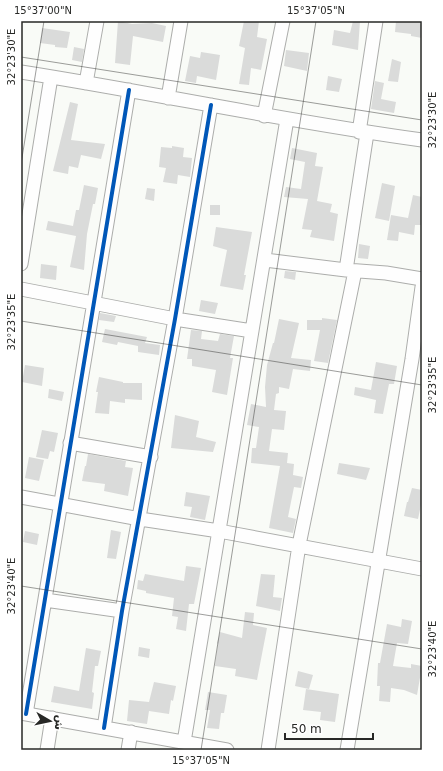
<svg xmlns="http://www.w3.org/2000/svg" width="443" height="771" viewBox="0 0 443 771" font-family="'DejaVu Sans',Cairo,sans-serif">
<rect width="100%" height="100%" fill="#f9fbf7"/>
<path fill="#dadbda" d="M118,21L132,24L152,23L166,26L163,42L133,36L130,65L115,63Z
M244,21H259L257,37L267,39L261,70L251,68L249,85L239,84L245,48L239,46Z
M353,21H360L358,50L332,45L334,30L350,33Z
M396,21H420V24L422,25V38L411,36V34L395,32Z
M42,28L70,32L67,48L55,47V45L40,43Z
M74,47L84,49L82,62L72,60Z
M286,50L309,53L307,71L284,66Z
M201,52L220,55L216,80L197,76L196,83L185,81L190,56L200,58Z
M392,59L401,62L398,82L388,81Z
M328,76L342,79L339,92L326,90Z
M375,81L384,83L381,99L396,102L394,113L371,109Z
M70,102L78,104L71,140L105,144L101,159L81,155L78,168L69,166L68,174L53,171Z
M172,146L184,148L183,157L192,158L190,177L178,175L177,184L163,182L166,168L159,167L161,147L172,148Z
M292,148L317,153L315,166L323,167L317,201L332,204L330,212L338,214L334,241L310,237L312,230L302,229L308,199L284,197L286,187L301,189L305,162L290,159Z
M382,183L395,186L389,221L375,218Z
M84,185L98,188L95,204H93L87,234L84,270L70,267L76,236L46,230L48,221L73,226L76,210H79Z
M147,188L155,189L154,201L145,199Z
M413,195L422,197V225H415L414,235L399,232L398,241L387,240L391,215L408,218Z
M210,205H220V215H210Z
M216,227L252,232L244,275H246L243,290L220,286L227,250L213,246Z
M359,244L370,246L368,259L358,258Z
M41,264L57,266L56,280L40,278Z
M285,271L296,272L295,280L284,278Z
M201,300L218,303L215,314L199,311Z
M100,313L116,316L114,322L99,320Z
M322,318L337,320L328,363L314,361L320,330H307V320H322Z
M279,319L299,323L291,358L311,360L310,371L293,369L289,389L279,387V393L276,394L274,410L286,411L284,430L272,429L269,451L288,453L287,463L294,464L293,475L303,477L301,488L294,487L288,517L296,519L293,533L269,528L280,466L251,463L252,448H256L259,427L247,425L251,404L266,407L265,387L267,365L273,343H274Z
M105,329L147,337L145,343L160,345L159,355L138,352V346L118,342L117,345L102,342Z
M191,330L202,331L201,339L218,341L220,334L234,336L230,358H233L227,395L212,392L216,370L192,366V359H187Z
M376,362L397,366L394,384H389L383,414L374,413L376,400L354,395L355,387L371,390Z
M25,365L44,368L42,386L22,382Z
M99,377L123,382V383H142V400L125,399V403L110,401L109,414L95,413L98,392H96Z
M49,389L64,392L62,401L48,398Z
M175,415L199,421L196,437L216,442L213,452L171,448Z
M42,430L58,433L54,452L50,451L48,459L36,457Z
M88,454L126,461L125,467L133,468L128,496L104,491L105,484L82,481L85,466H86Z
M29,457L44,460L39,481L25,478Z
M339,463L370,468L366,480L337,474Z
M412,488L422,490V500L418,519L404,516L407,502H408Z
M186,492L210,496L205,520L190,517L192,507L184,506Z
M111,530L121,532L116,559L107,558Z
M25,531L39,534L37,545L23,542Z
M186,566L201,568L194,604H189L186,631L176,629L178,617L172,616L174,598L146,593V591L137,589L138,580L143,581L145,574L184,581Z
M261,574L275,575L273,597L282,598L280,611L256,606Z
M245,612L254,613L253,625L267,628L257,680L235,676L236,669L215,666L218,644L217,643L220,632L242,638Z
M402,619L412,621L408,644L397,643L393,666L411,668V664L422,666L417,695L404,690L391,688L390,702L379,701L380,686H377L378,663H380L387,624L401,627Z
M139,647L150,649L149,658L138,656Z
M86,648L101,651L98,666H95L92,692L94,693L92,709L51,702L54,686L79,691Z
M298,671L313,675L309,689L295,686Z
M154,682L176,686L173,701L171,700L169,714L149,711L147,724L127,721L129,700L149,702Z
M306,689L339,694L335,722L320,720L321,712L303,710Z
M208,692L227,695L224,713H221L219,729L207,728L210,710H205Z"/>
<g fill="none" stroke-linecap="round" stroke-linejoin="round">
<g stroke="#acadab" stroke-width="15">
<path id="street" d="M21,72C155,93 288,122 422,140
M86,83L97,21
M168,98L181,21
M264,116L283,21
M359,132L376,21
M265,260L346,270L386,273L422,279
M21,264L51,77
M346,270L367,133
M21,289L175,319L252,331
M70,443L151,457
M21,497L140,519L219,531L422,569
M45,600L122,611
M21,713L227,750
M26,714L129,90
M104,728L122,611L175,319L211,105
M184,742L287,119
M47,750L52,718
M128,750L131,732
M268,750L299,545L355,271
M347,750L412,359L422,287"/>
</g>
<use href="#street" stroke="#fefefe" stroke-width="13"/>
<g stroke="#fff" stroke-width="6">
<path id="cycleway" d="M26,714L129,90
M104,728L122,611L175,319L211,105"/>
</g>
<use href="#cycleway" stroke="#0057b8" stroke-width="4"/>
</g>
<path fill="none" stroke="#272826" stroke-width="1" stroke-opacity="0.45" d="M21,57L422,120M21,164L44,21M21,321L422,385M21,586L422,649M201,750L316,21"/>
<rect width="443" height="771" fill="none" stroke="#ffffff" stroke-width="44"/>
<g transform="translate(50 721) rotate(99)" stroke="#ffffff" stroke-width="3" paint-order="stroke">
<path d="M0-3L7 15L0 10L-7 15Z" fill="#272826"/>
<text y="-6" font-size="11" font-weight="bold" text-anchor="middle" fill="#272826">ش</text>
</g>
<path d="M285 733v6h88v-6" fill="none" stroke="#272826" stroke-width="2"/>
<text x="291" y="733" font-size="12" fill="#272826" stroke="#ffffff" stroke-width="3" paint-order="stroke">50 m</text>
<rect x="22" y="22" width="399" height="727" fill="none" stroke="#272826" stroke-width="1.5"/>
<g font-size="10" text-anchor="middle" fill="#272826">
<text x="43" y="14">15°37'00"N</text>
<text x="316" y="14">15°37'05"N</text>
<text transform="translate(11 57) rotate(-90)" y="4">32°23'30"E</text>
<text transform="translate(432 120) rotate(-90)" y="4">32°23'30"E</text>
<text transform="translate(11 322) rotate(-90)" y="4">32°23'35"E</text>
<text transform="translate(432 385) rotate(-90)" y="4">32°23'35"E</text>
<text transform="translate(11 586) rotate(-90)" y="4">32°23'40"E</text>
<text transform="translate(432 649) rotate(-90)" y="4">32°23'40"E</text>
<text x="201" y="764">15°37'05"N</text>
</g>
</svg>
